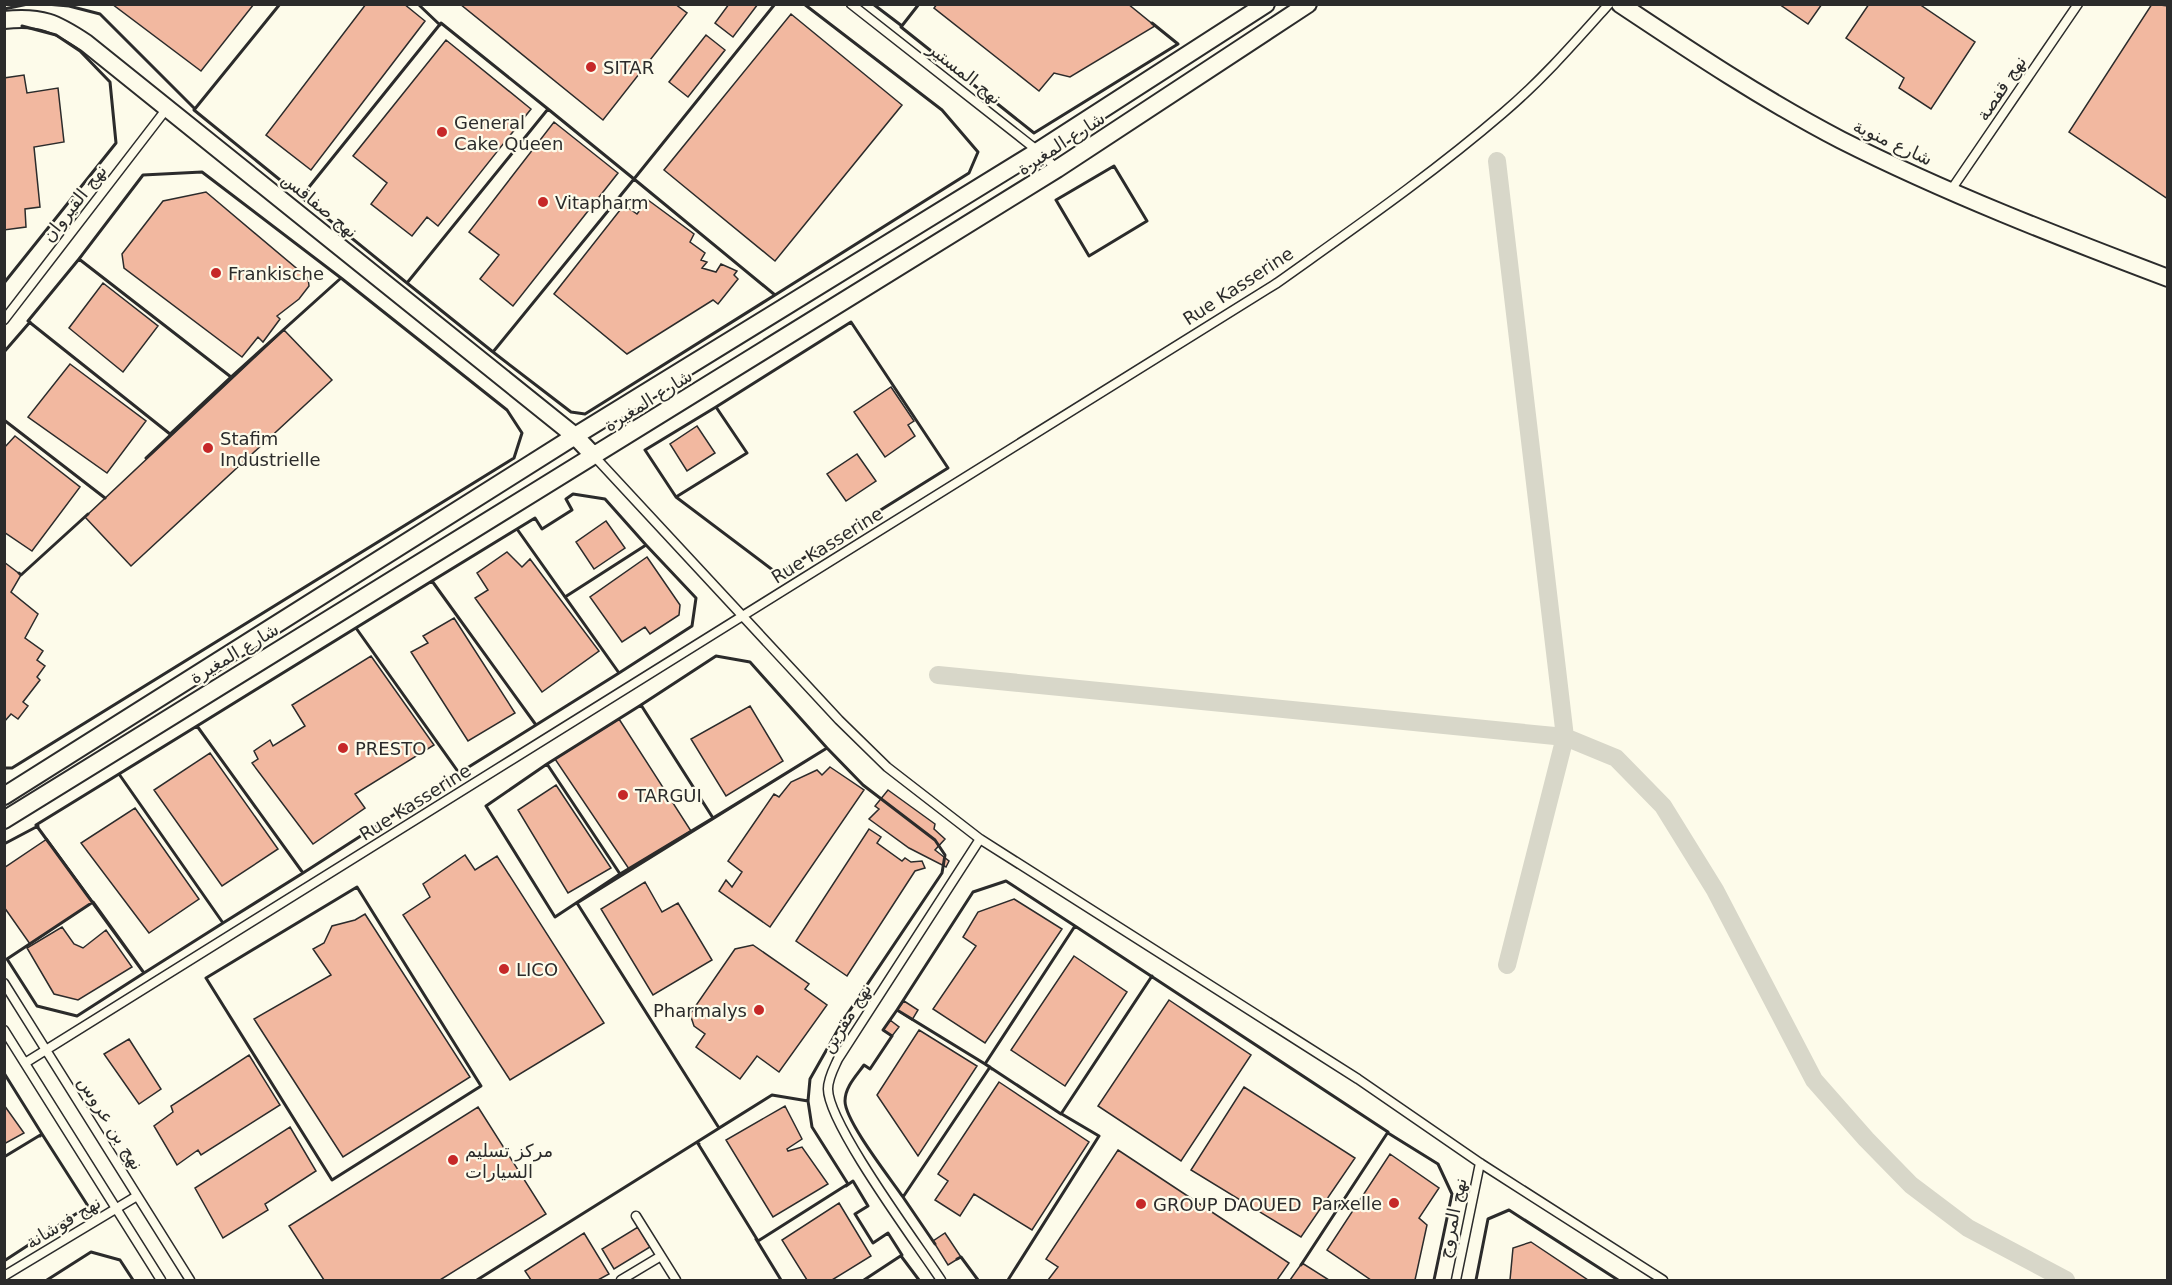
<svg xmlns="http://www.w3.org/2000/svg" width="2172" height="1285" viewBox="0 0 2172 1285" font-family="'DejaVu Sans',Cairo,sans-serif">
<rect width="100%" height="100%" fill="#fdfbea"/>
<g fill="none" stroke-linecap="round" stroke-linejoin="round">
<path stroke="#d8d7c9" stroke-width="18" d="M1497,161L1565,737L1507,965
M938,675L1565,737L1616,758L1663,806L1715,890L1814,1080L1866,1139L1911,1185L1968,1228L2066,1280"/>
</g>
<path fill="#f2b8a0" stroke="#2b2b2b" stroke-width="1.5" d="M112,4H254L201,71Z
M366,4H404L425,21L311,170L266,135Z
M460,4H675L687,13L603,120Z
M729,4H758L733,37L715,23Z
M937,4H1128L1155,26L1070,77L1054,73L1039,91L934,8Z
M1779,4H1822L1808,24Z
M1869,4H1919L1975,42L1931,109L1899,88L1904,78L1846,38Z
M2152,4L2168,6V199L2069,132Z
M791,14L902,105L775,261L664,170Z
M706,35L725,50L688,97L669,82Z
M446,40L531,109L438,226L427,217L412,236L371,204L387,183L353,156Z
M24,75L27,93L58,88L64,142L34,147L40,207L25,209L26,227L4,230V78Z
M554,122L618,173L513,306L480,279L499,255L469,232Z
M206,192L308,278L309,286L299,299L277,316L280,319L263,342L258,337L242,357L124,268L122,254L163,201Z
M648,200L694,234L690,242L705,253L701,260L707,262L702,268L716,272L721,264L737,271L734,275L738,279L718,304L713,300L627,354L554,294L624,205L637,214Z
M103,283L158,326L123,372L69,328Z
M284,330L332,380L131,566L85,517Z
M70,364L146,421L107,473L28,417Z
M891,387L914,421L908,425L915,436L885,457L854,412Z
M697,426L715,453L687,471L670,444Z
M15,436L80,487L32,551L4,532V448Z
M857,454L876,481L846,501L827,474Z
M606,521L625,548L594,569L576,542Z
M507,552L522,567L530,559L599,651L542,692L475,598L488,590L477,573Z
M647,557L680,605L679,615L650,634L645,627L622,642L590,597Z
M4,562L21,575L11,592L38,614L25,638L43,651L37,660L45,666L37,677L40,680L23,702L28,706L18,719L11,714L4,722Z
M454,618L515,713L468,741L411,652L428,643L423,636Z
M371,656L434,745L355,794L365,808L313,844L252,763L258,759L254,751L270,740L273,746L305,726L292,705Z
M750,706L783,761L726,796L691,739Z
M619,719L691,831L629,869L555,759Z
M210,753L278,849L222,886L154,790Z
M830,767L864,790L770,927L719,891L726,880L732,887L742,872L728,861L774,794L779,797L791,782L817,770L822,775Z
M556,785L611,868L568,893L518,810Z
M888,790L935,824L934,829L945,839L935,850L949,861L946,867L909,848L869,819L879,809L875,806Z
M135,808L199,899L149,933L81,843Z
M869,829L881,837L877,843L902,861L905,858L911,862L922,861L925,868L915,871L847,976L796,941Z
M47,839L93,902L30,944L4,907V868Z
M465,855L475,870L497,856L604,1023L510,1080L403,915L430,897L423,884Z
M645,882L662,912L678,903L712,960L653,995L601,909Z
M1014,899L1062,929L985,1043L933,1009L976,946L963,937L978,912Z
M365,914L470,1077L343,1157L254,1019L331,975L313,949L324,943L332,926L355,920Z
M62,927L74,944L83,948L106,930L132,967L78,1000L54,994L27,948Z
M753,945L809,984L805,989L827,1005L779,1072L757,1056L740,1079L696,1047L705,1034L694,1026L690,1014L735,949Z
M1074,956L1127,992L1065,1086L1011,1050Z
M1169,1000L1251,1055L1181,1161L1098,1106Z
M904,1001L918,1010L912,1020L897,1010Z
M890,1020L899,1027L892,1036L883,1030Z
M919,1030L977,1066L918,1156L877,1095Z
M129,1039L161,1089L139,1104L104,1054Z
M249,1055L280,1105L201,1155L198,1150L177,1165L154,1126L173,1112L171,1106Z
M999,1082L1089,1142L1032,1230L974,1194L960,1216L935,1200L948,1181L938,1174Z
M1244,1087L1355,1158L1301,1237L1191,1170Z
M4,1105L24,1133L4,1144Z
M785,1106L802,1139L787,1149L788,1151L802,1147L828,1184L773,1217L726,1140Z
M478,1107L546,1214L440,1280H324L289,1226Z
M290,1127L316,1171L265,1204L268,1210L223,1238L195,1188Z
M1118,1150L1289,1263L1277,1280H1048L1058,1267L1046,1259Z
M1390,1154L1439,1188L1419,1218L1427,1225L1415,1280H1371L1327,1250Z
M839,1203L871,1256L832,1280H807L782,1240Z
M638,1227L650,1247L614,1269L602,1249Z
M584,1233L609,1274L598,1280H531L525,1271Z
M945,1233L961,1257L948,1265L933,1241Z
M1531,1242L1588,1280H1510L1513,1248Z
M1302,1263L1329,1280H1290Z"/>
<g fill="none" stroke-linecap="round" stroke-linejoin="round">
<g stroke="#2b2b2b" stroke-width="11">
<path id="service" d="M851,4L1038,151L1057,169
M1951,190L2078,4
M4,320L168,107
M594,456L839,720L887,767L980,839L1358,1079L1480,1163L1663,1280
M4,983L190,1280
M4,1030L161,1280
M25,1063L1277,283C1354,228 1431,175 1503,113C1542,80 1575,42 1609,4
M636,1216L676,1280
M4,1276L137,1196
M621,1280L661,1256
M941,1280C918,1245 828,1124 828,1089C828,1078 834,1068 838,1059L980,839
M1456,1280L1480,1163"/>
</g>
<g stroke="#2b2b2b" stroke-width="20">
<path id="minor" d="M1620,4C1692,52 1764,100 1841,140C1946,193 2057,236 2168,278
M4,20C42,16 56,23 86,43L575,436L594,456
M4,796L575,436L1038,151L1266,4
M4,820L1057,169L1308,4"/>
</g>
<use href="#service" stroke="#fdfbea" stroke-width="8"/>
<use href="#minor" stroke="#fdfbea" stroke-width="16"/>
<path stroke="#2b2b2b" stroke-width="3" d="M46,4L69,6L100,14L195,109
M280,4L194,110L301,197L302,195
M418,4L440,25
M775,4L634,179L775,295L969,173L978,152L942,110L804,4
M873,4L902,26
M919,4L901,27L1034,133L1178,44L1152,23
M4,9L28,4
M441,23L548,109L407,283L301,197Z
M548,109L634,179L493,352L407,283Z
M1114,166L1147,221L1089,256L1056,200Z
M202,172L341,278L231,377L79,259L143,175Z
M634,179L775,295L585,414L571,412L493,352Z
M79,259L231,377L170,434L28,321Z
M4,283L116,143L110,82L80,51L56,35L22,26
M851,322L948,468L778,574L676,497L747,453L716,407Z
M4,352L30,322
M716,407L747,453L676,497L645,450Z
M4,420L105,498
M146,458L247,363
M573,494L605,499L646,545L565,597L517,529L535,518L542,529L572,510L566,499Z
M517,529L619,673L536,725L432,581Z
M646,545L696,598L692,626L619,673L565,597Z
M19,573L21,575L88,514
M356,628L459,773L536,725L432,581L197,726L303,873L459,773L356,628
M716,656L750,662L827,748L713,818L641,705Z
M641,705L713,818L620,874L547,764Z
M197,726L303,873L223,923L119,774Z
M827,748L863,785L935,840L945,855L942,873L844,1019L810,1079L808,1101L772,1095L719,1128L577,903Z
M547,764L620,874L555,917L486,806Z
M4,768H12L514,458L522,433L507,410L341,278L282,331
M119,774L223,923L144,973L36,825Z
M4,844L38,826
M1006,881L1075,926L985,1064L897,1010L973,892Z
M357,887L481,1086L332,1180L206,978Z
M93,902L144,973L77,1016L37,1006L7,959Z
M1152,976L1061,1114L985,1064L1075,926L1388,1132L1301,1265
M897,1010L990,1067L903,1197C890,1178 845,1121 845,1101C845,1087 856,1076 864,1065L870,1069L892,1036L883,1030Z
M4,1073L42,1134L40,1136
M772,1095L808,1101L812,1127L848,1184L758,1241L697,1142Z
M1388,1133L1438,1164L1452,1194L1434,1280
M4,1157L42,1134L88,1206L4,1261
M846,1186L853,1181L868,1206L855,1214L873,1243L888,1233L902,1255L864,1280
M756,1239L781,1280
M935,1244L903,1197L990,1067L992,1069
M901,1256L919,1280
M957,1259L961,1257L978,1280
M47,1280L91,1252L120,1260L133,1280
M477,1280L697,1142L699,1144
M1008,1280L1099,1136L1060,1113
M1476,1280L1488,1219L1509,1210L1618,1280"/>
</g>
<g fill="#c62828" stroke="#fdfbea" stroke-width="2">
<circle cx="591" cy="67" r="6"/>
<circle cx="442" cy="132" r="6"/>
<circle cx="543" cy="202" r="6"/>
<circle cx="216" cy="273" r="6"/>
<circle cx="208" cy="448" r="6"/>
<circle cx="343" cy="748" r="6"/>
<circle cx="623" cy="795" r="6"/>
<circle cx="504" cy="969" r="6"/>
<circle cx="759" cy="1010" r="6"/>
<circle cx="453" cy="1160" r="6"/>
<circle cx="1394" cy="1203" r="6"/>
<circle cx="1141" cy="1204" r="6"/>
</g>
<g text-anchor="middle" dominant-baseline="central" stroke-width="4.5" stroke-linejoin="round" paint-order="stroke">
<g font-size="18" fill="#2b2b2b" stroke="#fdfbea" text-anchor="start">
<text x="603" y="67">SITAR</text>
<text x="454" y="122">General<tspan x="454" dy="21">Cake Queen</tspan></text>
<text x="555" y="202">Vitapharm</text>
<text x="228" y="273">Frankische</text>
<text x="220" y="438">Stafim<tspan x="220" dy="21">Industrielle</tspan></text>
<text x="355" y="748">PRESTO</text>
<text x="635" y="795">TARGUI</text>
<text x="516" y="969">LICO</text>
<text x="747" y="1010" text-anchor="end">Pharmalys</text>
<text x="465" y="1150">مركز تسليم<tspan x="465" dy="21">السيارات</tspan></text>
<text x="1382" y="1203" text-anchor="end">Parxelle</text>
<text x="1153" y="1204">GROUP DAOUED</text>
</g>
<g font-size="18" fill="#2b2b2b" stroke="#fdfbea">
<text transform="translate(965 73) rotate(38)">نهج المستير</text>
<text transform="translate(2001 88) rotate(-56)">نهج قفصة</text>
<text transform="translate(1893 142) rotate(25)">شارع منوبة</text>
<text transform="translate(1061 143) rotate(-33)">شارع المغيرة</text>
<text transform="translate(74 203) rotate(-52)">نهج القيروان</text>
<text transform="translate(320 205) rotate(39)">نهج صفاقس</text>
<text transform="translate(1238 286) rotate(-33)">Rue Kasserine</text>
<text transform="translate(648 400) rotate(-32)">شارع المغيرة</text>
<text transform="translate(827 545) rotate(-32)">Rue Kasserine</text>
<text transform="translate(234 653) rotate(-31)">شارع المغيرة</text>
<text transform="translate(415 802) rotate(-32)">Rue Kasserine</text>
<text transform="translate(846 1018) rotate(-58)">نهج مقرين</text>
<text transform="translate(111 1123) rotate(58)">نهج بن عروس</text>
<text transform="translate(1452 1218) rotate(-78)">نهج المروج</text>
<text transform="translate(63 1222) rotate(-31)">نهج فوشانة</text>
</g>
</g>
<rect width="2172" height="1285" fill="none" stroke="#2b2b2b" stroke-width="12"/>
</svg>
